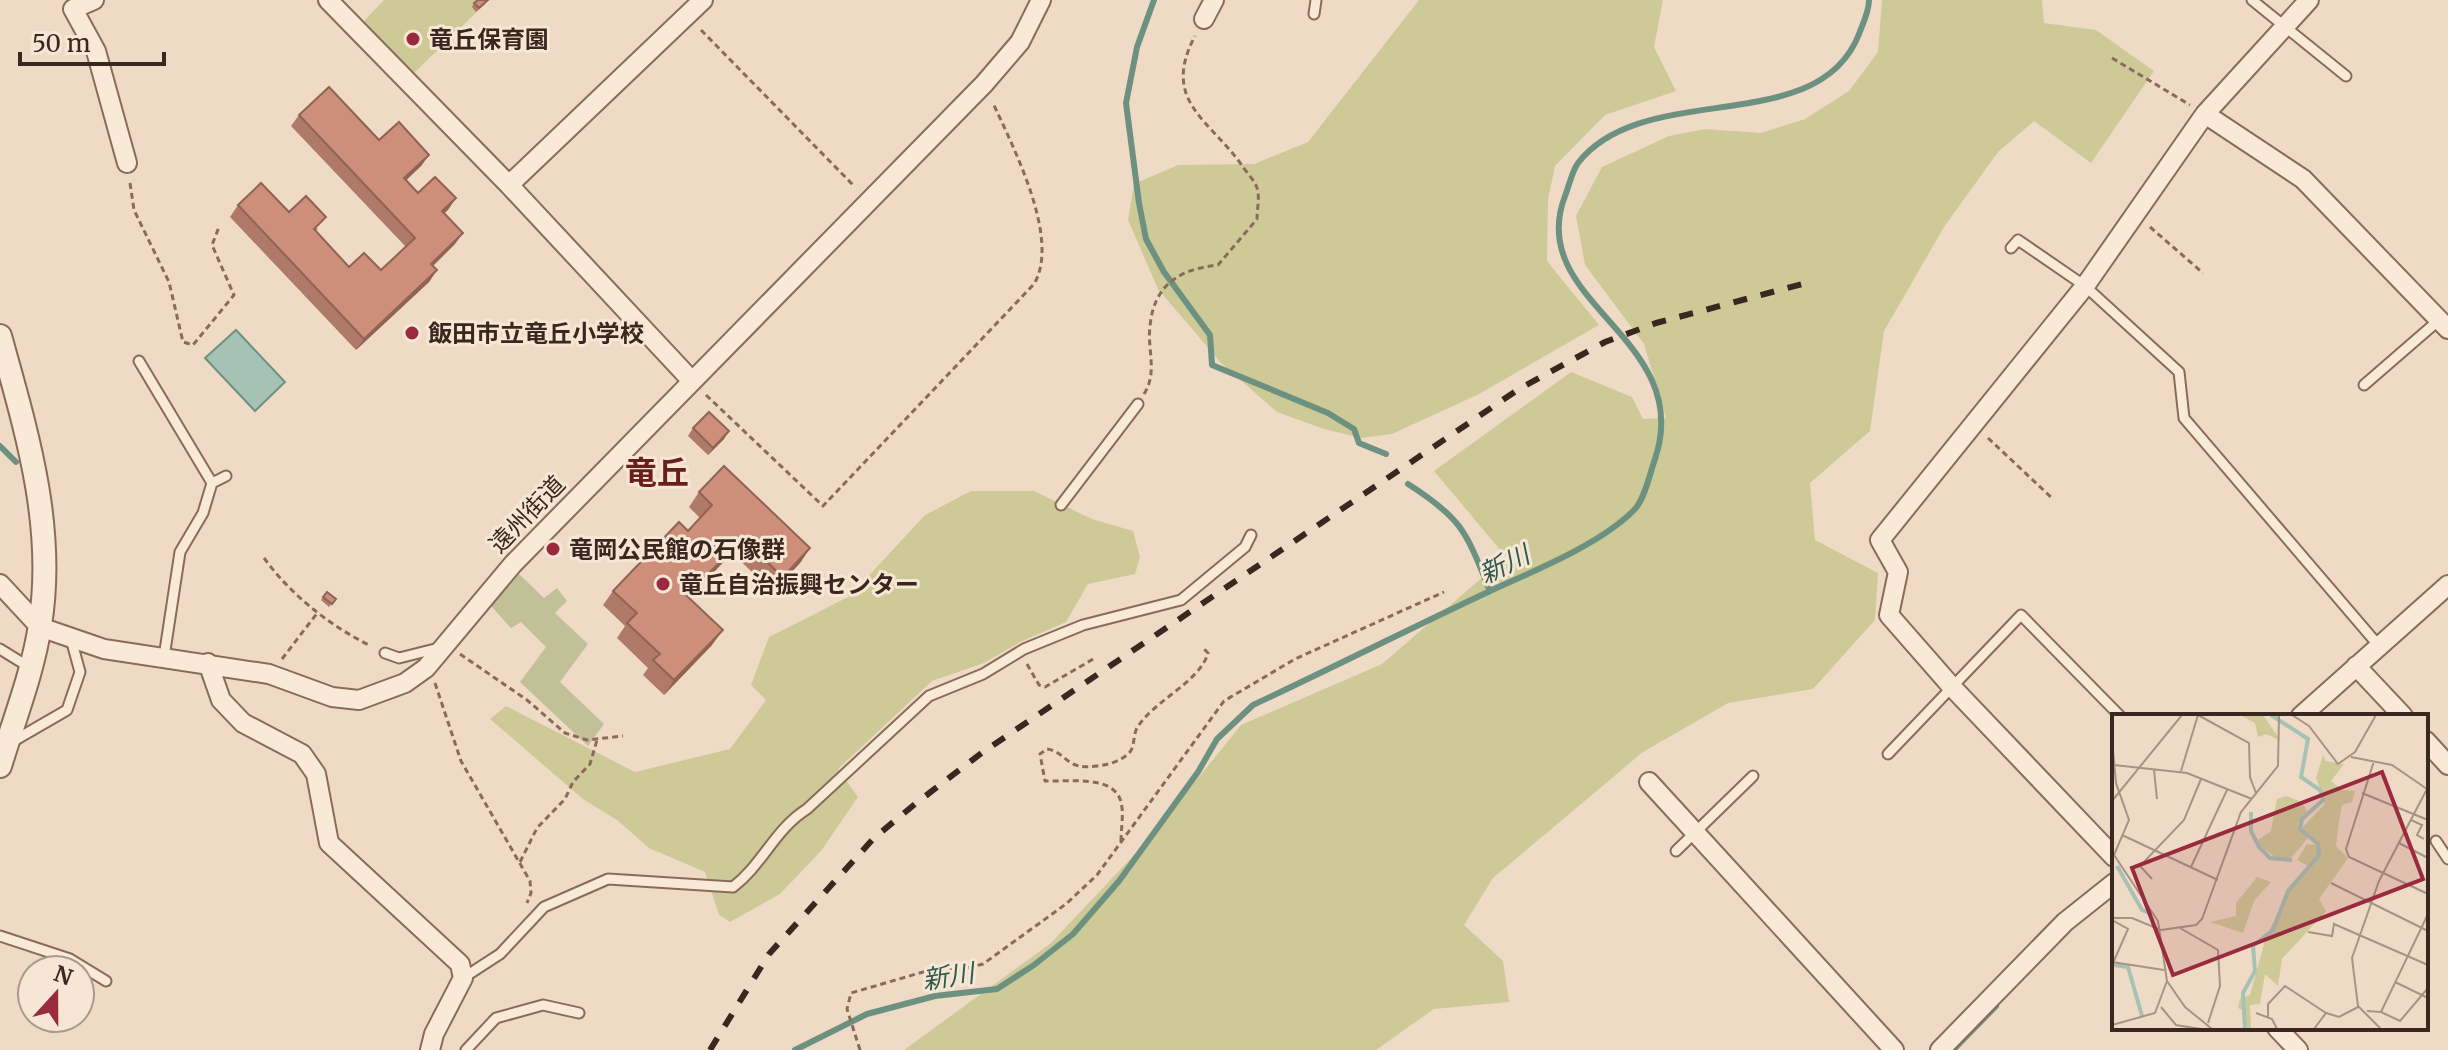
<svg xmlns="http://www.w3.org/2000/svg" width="2448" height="1050" viewBox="0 0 2448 1050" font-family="Merriweather,'Noto Sans JP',serif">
<rect width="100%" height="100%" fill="#efdbc5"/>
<path fill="#cdca98" d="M384,0H484L486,3L414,73L363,22Z
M1419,0H1663L1654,47L1676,91L1605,115L1555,166L1548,199L1547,261L1599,325L1477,395L1392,434L1361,438L1324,429L1277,412L1221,363L1158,289L1128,220L1134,184L1178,165L1254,164L1308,142Z
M1882,0H2042L2044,23L2096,30L2154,71L2091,163L2034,121L1998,152L1944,227L1884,331L1870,431L1810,483L1815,540L1878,573L1875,620L1813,689L1728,703L1643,752L1493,878L1464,925L1503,961L1509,1002L1434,1009L1376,1050H904L1051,943L1149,839L1241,725L1382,664L1506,557L1434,471L1571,372L1632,397L1643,419L1666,418L1644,344L1585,265L1576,216L1602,167L1669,136L1705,129L1761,133L1805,119L1849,91L1878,52Z
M971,491H1034L1092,519L1133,531L1140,557L1135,574L1088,584L1066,622L1020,642L984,663L932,681L838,769L858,797L821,851L780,894L730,922L719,915L705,872L649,848L617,820L583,799L490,719L506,706L635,772L730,749L766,700L751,685L769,637L850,596L925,515Z"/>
<path fill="#c2c097" d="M519,574L544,598L557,588L567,601L555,613L588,644L560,682L604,724L588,746L520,682L546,647L521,622L511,628L491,606Z"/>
<path fill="#a6c2b5" stroke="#6d9181" stroke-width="2" d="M236,330L285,382L255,411L205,358Z"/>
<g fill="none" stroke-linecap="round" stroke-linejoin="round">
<path stroke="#6d9181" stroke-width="6" d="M1154,0L1137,47L1126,103L1139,203L1146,239L1164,272L1210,335L1212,365L1328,413L1354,429L1359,443L1386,454
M0,446L16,462
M1408,484C1463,519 1466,532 1490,591
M795,1050L867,1014L935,996L997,989L1034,965L1073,934L1119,881L1198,772L1217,739L1253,705C1332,668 1409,629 1488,592C1531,572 1602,544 1635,509C1645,498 1650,473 1655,459C1696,337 1524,303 1565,196C1569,186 1572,171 1578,163C1644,78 1818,140 1859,34C1863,23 1869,12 1869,0
M1953,1050L1996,1006"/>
<g stroke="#8a6b5a" stroke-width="13">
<path id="service" d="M2252,0L2346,76
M1314,14L1316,0
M2011,248L2018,240L2085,286L2179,372L2184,418L2379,646
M139,361L212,483L203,513L180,552L164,657
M2364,385L2439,320
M212,483L226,476
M1061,505L1138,404
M0,649L29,667
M385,653L399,658L439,648
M10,743L67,710L80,672L71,639
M1888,754L2021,615L2120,716
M2436,841L2448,859
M1676,851L1753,776
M0,936L70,959L106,981
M463,978L500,954L544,907L608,879L733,887C763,864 775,829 807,809L929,696L983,674L1024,649L1083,625L1181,600L1245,547L1251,535
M466,1050L496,1018L543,1005L579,1013"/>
</g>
<g stroke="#8a6b5a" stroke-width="22">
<path id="minor" d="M94,0L73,9L96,51L127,163
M328,0L509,185L692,381
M1204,19L1214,0
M2205,114L2303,179L2448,329
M509,185L703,0
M0,584L40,627L104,649L269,674L332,697L359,700L405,683L426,668L513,564L984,84L1020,42L1041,0
M208,663L221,700L243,723L302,754L316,774L329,843L460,964L463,978L434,1034L430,1050
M2356,666L2403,716
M2301,716L2448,585
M2426,741L2448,765
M1649,782L1894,1050
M2114,857L1952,687L1889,615L1898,572L1880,540L2085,286L2205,114L2309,0
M2277,1028L2298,1050
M1940,1050L2065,922L2114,883"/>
</g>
<g stroke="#8a6b5a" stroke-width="26">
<path id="tertiary" d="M0,336C26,430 56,526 40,625C33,672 14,720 0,766"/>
</g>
<path stroke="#8a6b5a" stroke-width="3" stroke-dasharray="6 4" stroke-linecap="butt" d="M701,30L855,187
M2112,58L2190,105
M130,183L134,210L169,282L183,342L193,345L234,295L212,245L219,227
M2150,227L2203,273
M1144,394C1158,372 1147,350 1150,326C1154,284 1180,269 1218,265L1257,219C1257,210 1260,196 1257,188C1255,181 1247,173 1243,167C1211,120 1160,102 1195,36
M706,395L823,506L1034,284C1061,239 1013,147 993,103
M1988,438L2053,499
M264,558C291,595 330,626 371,646
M460,654L527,700L565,733L587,740L623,736
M282,659L318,612
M1027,664L1039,685L1045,687L1095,658
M435,683L461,761L530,881L531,893L527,903
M1121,841C1121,829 1124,813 1121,802C1114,774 1067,782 1045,781L1040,754L1047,749C1067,752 1065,771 1097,766C1108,765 1122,761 1130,752C1135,745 1133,735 1137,728C1153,701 1200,682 1208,653L1204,649
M520,862L537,828L565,799L573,782L590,764L597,740
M860,1050L847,1009L851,993L930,970H959L983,964L1066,904L1097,875L1224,701L1295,659L1444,592"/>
<use href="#service" stroke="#f9ead8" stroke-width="9"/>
<use href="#minor" stroke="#f9ead8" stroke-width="18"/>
<use href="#tertiary" stroke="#f9ead8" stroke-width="22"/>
<path stroke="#3a271f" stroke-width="6" stroke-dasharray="14 14" stroke-linecap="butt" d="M710,1050L769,954L874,838L915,804L983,752L1519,389L1605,342L1656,323L1806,283"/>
</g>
<path fill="#b07a69" d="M474,3L485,4L476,12L472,7Z
M299,115L429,155L421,166L406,180L418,193L456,198L444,213L455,244L433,266L437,270L429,282L356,350L230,217L238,205L289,212L318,229L315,231L349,267L381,270L406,247L291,126Z
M693,428L724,439L708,455L688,436Z
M699,492L810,548L800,563L773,592L732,553L689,598L712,645L664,695L643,675L648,668L617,638L625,626L603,605L613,591L688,531L700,518L689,507Z
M327,592L333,602L329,607L321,600Z"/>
<path fill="#906355" d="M429,155L421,166L396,190L404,178Z
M456,198L448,210L434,222L442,211Z
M463,233L455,244L423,275L431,264Z
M437,270L429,282L356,350L364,339Z
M729,431L724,439L708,455L713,448Z
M742,539L732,553L677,611L687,596Z
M810,548L800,563L773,592L783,577Z
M723,630L712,645L664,695L674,680Z"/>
<path fill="#cd8e7a" stroke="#906355" stroke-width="2" d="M478,0H488L479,8L474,3Z
M329,87L379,140L399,122L429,155L404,178L418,193L435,177L456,198L442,211L463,233L431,264L437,270L364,339L238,205L261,183L289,212L306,196L326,217L314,229L349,267L364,253L381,270L415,238L299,115Z
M709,412L729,431L713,448L693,428Z
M724,466L810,548L783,577L742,539L687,596L723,630L674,680L653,660L660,654L627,623L637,613L613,591L679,522L688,531L712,505L699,492Z
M327,592L336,599L332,604L323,597Z"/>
<g fill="#9a2a3e" stroke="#f6e6d4" stroke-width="3">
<circle cx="413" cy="39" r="8"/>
<circle cx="412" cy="333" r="8"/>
<circle cx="553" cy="549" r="8"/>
<circle cx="663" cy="584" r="8"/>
</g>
<g text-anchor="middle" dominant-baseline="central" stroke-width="6" stroke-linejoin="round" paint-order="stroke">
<g font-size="24" font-weight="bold" fill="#3a271f" stroke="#f6e6d4" text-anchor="start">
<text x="429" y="39">竜丘保育園</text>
<text x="428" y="333">飯田市立竜丘小学校</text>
<text x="569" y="549">竜岡公民館の石像群</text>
<text x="679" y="584">竜丘自治振興センター</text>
</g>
<g font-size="24" fill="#3a271f" stroke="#f6e6d4">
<text transform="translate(527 514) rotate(-46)">遠州街道</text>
</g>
<g font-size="26" font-style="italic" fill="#2e5a4f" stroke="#f6e6d4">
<text transform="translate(1504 564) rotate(-26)">新川</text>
<text transform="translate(948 976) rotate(-9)">新川</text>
</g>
<g font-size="32" font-weight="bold" fill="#67201d" stroke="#f6e6d4">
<text x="657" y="473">竜丘</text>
</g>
</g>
<g transform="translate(2112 714)">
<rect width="316" height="316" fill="#efdbc5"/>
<path d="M128,1H151L169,27L154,20L146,23L143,9ZM211,41L214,47L232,50L219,67L230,76L243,77L240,88L230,91L226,114L224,132L236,144L207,185L214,197L170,245L166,272L153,260L148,290L138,291L139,315H132L134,298L126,294L128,285L138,281L153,226L175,179L196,152L185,146L195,130L207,131L190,114L213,90L204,64ZM174,82L190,88L195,97L186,110L196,124L179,144L167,146L143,128L159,117L165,85ZM145,163L159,168L142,187L131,219L98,208L124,202V189Z" fill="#cdca98"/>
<path fill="none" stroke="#a6c2b5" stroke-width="4" d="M139,98V117L147,133L158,144L180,146M5,152L30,196L40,200M2,251L16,253L30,302M133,315L131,279L143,257L141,232L161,216L176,177L207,141L206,130L188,115L190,105L211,86L208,76L189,63L196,25L159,1"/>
<path fill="none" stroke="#a79383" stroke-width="2" d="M86,1L137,29L138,63L144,79M180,1L197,12L226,50L243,38L264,1M0,26L4,69L17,106L2,141L46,207L55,267L43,299L0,311M239,43L280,51L315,75M262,47L234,135L237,143L316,180M2,51L75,59L140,85M42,56L45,85M69,57L86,1M250,79L316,106M0,87L70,1M299,106L310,111L305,121L312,125M10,121L106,166M287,129L316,144M79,153L115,76M40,165L28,152L72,106L89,65M219,169L316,217M0,204H20L49,216M0,206L16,215L1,249M68,214L106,236L108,272L96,309M49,216L84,211L90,205L129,98L166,52L167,1M196,218L220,222L222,210L316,251M0,248L52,256M55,267L73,293L100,315M283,268L316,284M49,293L64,311L89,315M255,297L269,298L316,200M269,298L288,307L316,274M144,299L160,305L165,315M156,303V290L173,272L214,299M202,315L214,299L227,303L246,293M269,315L246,292L240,244L267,167L316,73"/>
<path fill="#9a2a3e" fill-opacity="0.15" stroke="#9a2a3e" stroke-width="4" d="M270,58L311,165L61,261L20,154Z"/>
<rect width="316" height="316" fill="none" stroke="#3a271f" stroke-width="4"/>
</g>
<g transform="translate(56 994) rotate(21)"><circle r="38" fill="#f6e6d4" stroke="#ab9a8c" stroke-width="2"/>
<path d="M0-6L14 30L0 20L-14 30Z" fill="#9a2a3e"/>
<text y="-12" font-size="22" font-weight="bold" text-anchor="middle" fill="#3a271f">N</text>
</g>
<path d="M20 52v12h144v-12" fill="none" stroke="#3a271f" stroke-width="4"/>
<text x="32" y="52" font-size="24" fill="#3a271f" stroke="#f6e6d4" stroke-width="6" paint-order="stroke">50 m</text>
</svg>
